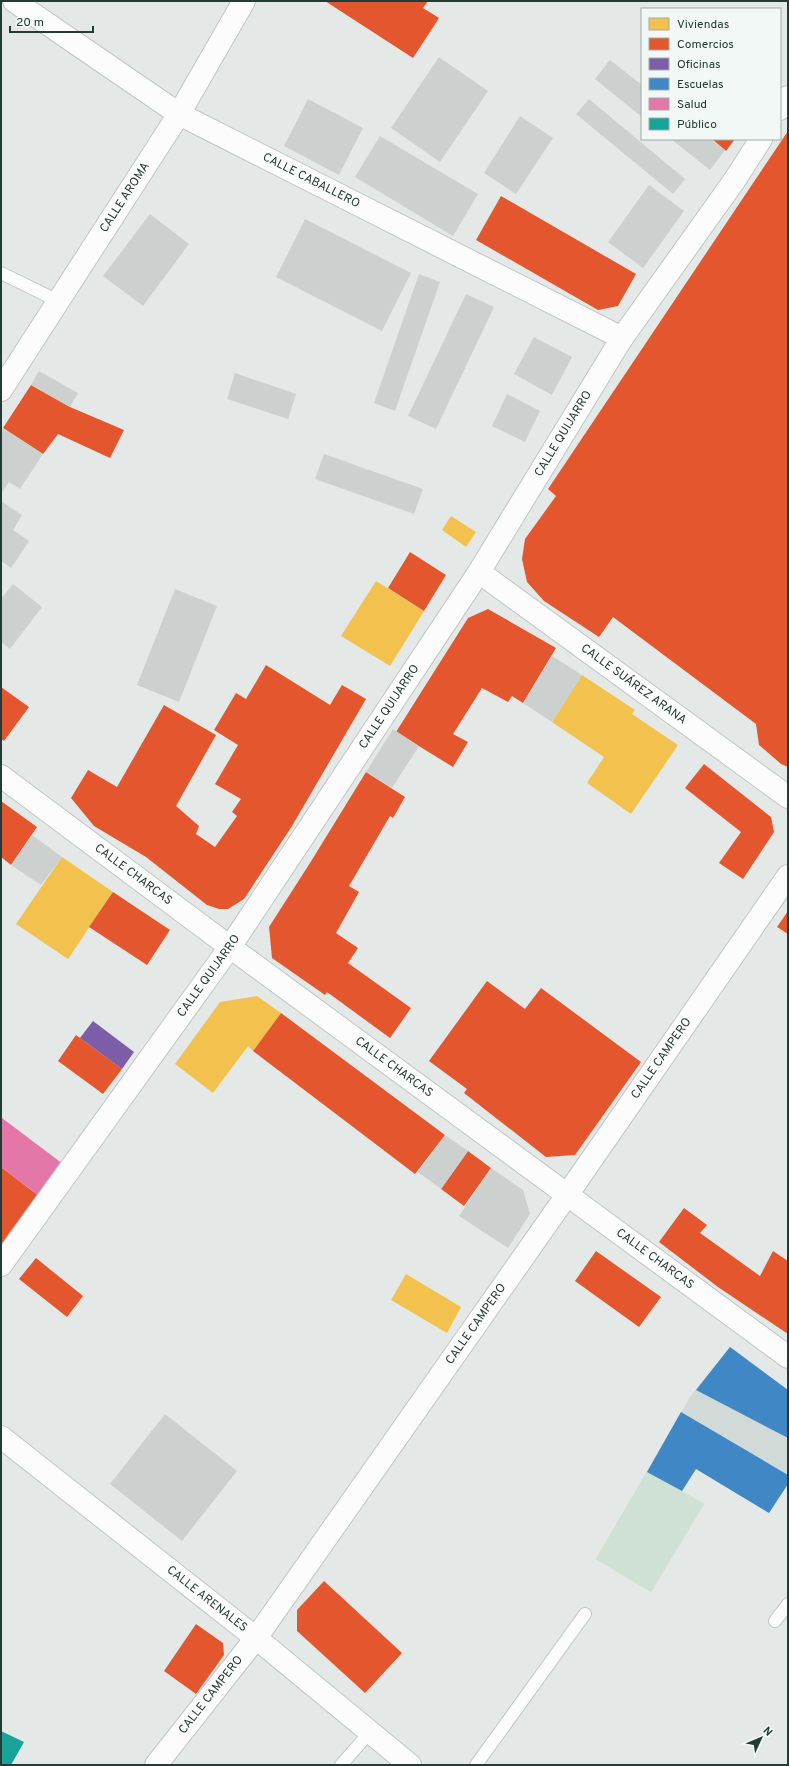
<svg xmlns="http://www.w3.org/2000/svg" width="789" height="1766" viewBox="0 0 789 1766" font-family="Overpass,sans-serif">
<rect width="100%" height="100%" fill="#e4e9e7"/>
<path fill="#d2dad7" d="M730,1347L788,1390V1484L769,1513L696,1469L682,1491L704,1504L651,1592L596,1559L690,1397Z"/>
<path fill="#cee1d4" d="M647,1472L704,1504L651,1592L596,1559Z"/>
<path fill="#f2c14e" d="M451,516L476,532L466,547L442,530Z
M376,581L424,611L390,666L341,636Z
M582,675L635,710L632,714L678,745L631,814L587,783L604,757L552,722Z
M62,857L113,892L68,959L16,924Z
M257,996L281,1013L253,1051L248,1046L213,1093L175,1064L220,1002Z
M406,1274L461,1307L447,1333L391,1300Z"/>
<path fill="#e4572e" d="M325,1H428L423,8L439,18L413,58Z
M788,131V767L781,764L759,745L756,724L613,617L599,637L544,601L527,582L522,559L525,539L556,496L548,489Z
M712,139H735L726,151Z
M501,196L636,274L618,306L598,310L476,240Z
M31,385L70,407L124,430L110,458L58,434L43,454L3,428Z
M410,552L446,575L424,611L388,588Z
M488,609L556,648L523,703L512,696L508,702L482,688L453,734L468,742L453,767L396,732L468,618Z
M266,665L330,705L342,685L366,699L292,826L244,899L228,909H219L207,905L146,857L94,826L71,798L88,770L117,787L164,705L216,735L176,806L199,826L196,834L215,847L237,816L232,812L241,799L215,784L238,745L214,730L236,693L246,699Z
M1,687L29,707L4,741L1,739Z
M704,764L771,817L774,832L743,879L719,863L741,832L685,788Z
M366,772L405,797L393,818L390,816L349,886L359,892L336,933L358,948L348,963L411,1008L390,1038L327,992L325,995L272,958L269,927L310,863Z
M1,801L37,827L11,865L1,857Z
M113,892L170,930L147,965L89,927Z
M788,911V934L777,927Z
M487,981L525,1009L541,988L641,1062L575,1155L546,1157L464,1093L467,1089L429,1061Z
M281,1013L445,1135L415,1174L253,1051Z
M76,1035L122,1069L103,1094L58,1061Z
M468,1151L491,1168L464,1206L441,1189Z
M1,1167L39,1196L1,1246Z
M684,1208L707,1225L700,1233L760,1276L773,1251L788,1261V1334L718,1287L659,1242Z
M596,1251L661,1297L639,1327L575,1281Z
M36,1258L83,1296L67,1317L19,1279Z
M324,1581L402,1653L365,1693L297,1631V1610Z
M196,1624L223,1643L224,1655L196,1694L164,1671Z"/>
<path fill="#7b5ea7" d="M93,1021L134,1052L122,1069L80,1038Z"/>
<path fill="#3f88c5" d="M730,1347L788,1390V1438L696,1390Z
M681,1412L788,1475V1484L769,1513L696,1469L682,1491L647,1472Z"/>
<path fill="#e377a8" d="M2,1118L63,1164L39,1196L1,1167Z"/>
<path fill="#17a398" d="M1,1731L24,1742L11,1765H1Z"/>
<path fill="#ccd0ce" d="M439,57L488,91L440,162L391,128Z
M610,60L642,85V117L595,79Z
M308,99L363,128L339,175L284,146Z
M589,99L685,179L673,194L576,114Z
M520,116L553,138L516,194L484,173Z
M380,136L478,194L453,236L355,177Z
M671,139H710L725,150L710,170Z
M649,185L684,211L643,268L608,242Z
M150,214L189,244L143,306L103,276Z
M305,219L411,273L382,331L276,277Z
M419,274L440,282L395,411L374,403Z
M466,294L494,307L436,429L408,416Z
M534,337L572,357L552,395L514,374Z
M39,371L78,393L70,407L31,385Z
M235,373L296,394L288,419L227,399Z
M507,394L540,411L525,442L492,426Z
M3,428L43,454L20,489L9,482L1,494V430Z
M324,454L423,489L414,514L315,479Z
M1,501L22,515L13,530L29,541L11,568L1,561Z
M13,584L42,607L10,649L1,642V599Z
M175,589L217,606L179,702L137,685Z
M552,656L582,675L552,722L523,703Z
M393,729L419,746L392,788L366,772Z
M32,835L62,857L41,885L11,865Z
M445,1135L468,1151L441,1189L418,1172Z
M491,1168L523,1190L530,1214L508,1248L459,1216Z
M165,1414L237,1471L182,1541L110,1484Z"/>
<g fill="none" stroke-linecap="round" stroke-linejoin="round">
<g stroke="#c1c6c4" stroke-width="14">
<path id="lane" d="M1,273L58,301
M775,1621L788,1604
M341,1765L370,1732
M476,1765L585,1614"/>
</g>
<g stroke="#c1c6c4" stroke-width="24">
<g id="street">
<path id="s1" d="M14,1L179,114L622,338"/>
<path id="s2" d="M479,572L788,797"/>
<path id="s3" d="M156,1765L256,1638L567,1195L788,876"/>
</g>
</g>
<g stroke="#c0c6c4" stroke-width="24">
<g id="secondary">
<path d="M780,109L788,97"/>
<path id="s4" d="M1,390L179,114L244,1"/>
<path id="s5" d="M1,776L230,947L788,1357"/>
<path id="s6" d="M1,1265L230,947L479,572L622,338L734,181L761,139"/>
<path id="s7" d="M1,1437L256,1638L410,1765"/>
</g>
</g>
<use href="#lane" stroke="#fbfcfb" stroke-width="12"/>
<use href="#street" stroke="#fbfcfb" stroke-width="22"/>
<use href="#secondary" stroke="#fbfcfb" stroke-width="22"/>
</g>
<g text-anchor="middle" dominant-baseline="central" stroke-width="4" stroke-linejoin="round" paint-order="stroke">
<g font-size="12" fill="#233b34" stroke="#f2f8f5">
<text stroke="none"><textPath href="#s1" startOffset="348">CALLE CABALLERO</textPath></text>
<text stroke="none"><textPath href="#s4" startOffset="229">CALLE AROMA</textPath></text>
<text stroke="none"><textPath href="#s6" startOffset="1004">CALLE QUIJARRO</textPath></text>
<text stroke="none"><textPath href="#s2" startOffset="191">CALLE SUÁREZ ARANA</textPath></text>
<text stroke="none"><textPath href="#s6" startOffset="680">CALLE QUIJARRO</textPath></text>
<text stroke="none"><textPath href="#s5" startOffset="165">CALLE CHARCAS</textPath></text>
<text stroke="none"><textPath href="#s6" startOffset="356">CALLE QUIJARRO</textPath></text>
<text stroke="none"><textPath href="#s3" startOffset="869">CALLE CAMPERO</textPath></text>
<text stroke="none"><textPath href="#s5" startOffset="489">CALLE CHARCAS</textPath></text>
<text stroke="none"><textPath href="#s5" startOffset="813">CALLE CHARCAS</textPath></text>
<text stroke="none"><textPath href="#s3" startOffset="545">CALLE CAMPERO</textPath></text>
<text stroke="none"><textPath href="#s7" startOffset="262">CALLE ARENALES</textPath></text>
<text stroke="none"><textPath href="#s3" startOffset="89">CALLE CAMPERO</textPath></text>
</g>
</g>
<rect width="789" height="1766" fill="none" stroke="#233b34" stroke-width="4"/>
<rect x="641" y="8" width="140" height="132" fill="#f2f8f5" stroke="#9faca8"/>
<rect x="649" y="18" width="20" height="12" fill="#f2c14e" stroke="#9faca8"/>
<text x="677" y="28" font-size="12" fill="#233b34">Viviendas</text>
<rect x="649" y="38" width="20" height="12" fill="#e4572e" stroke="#9faca8"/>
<text x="677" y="48" font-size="12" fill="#233b34">Comercios</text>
<rect x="649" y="58" width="20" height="12" fill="#7b5ea7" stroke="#9faca8"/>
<text x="677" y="68" font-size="12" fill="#233b34">Oficinas</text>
<rect x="649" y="78" width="20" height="12" fill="#3f88c5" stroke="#9faca8"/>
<text x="677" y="88" font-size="12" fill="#233b34">Escuelas</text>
<rect x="649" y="98" width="20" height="12" fill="#e377a8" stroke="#9faca8"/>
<text x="677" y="108" font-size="12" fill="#233b34">Salud</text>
<rect x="649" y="118" width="20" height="12" fill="#17a398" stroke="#9faca8"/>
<text x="677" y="128" font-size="12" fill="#233b34">Público</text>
<g transform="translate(761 1738) rotate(46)" stroke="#f2f8f5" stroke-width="3" paint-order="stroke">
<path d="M0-3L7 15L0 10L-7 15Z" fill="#233b34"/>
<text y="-6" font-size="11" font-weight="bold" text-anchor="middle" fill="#233b34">N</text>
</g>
<path d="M10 26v6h83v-6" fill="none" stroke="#233b34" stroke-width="2"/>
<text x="16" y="26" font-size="12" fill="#233b34" stroke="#f2f8f5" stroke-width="3" paint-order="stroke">20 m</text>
</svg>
